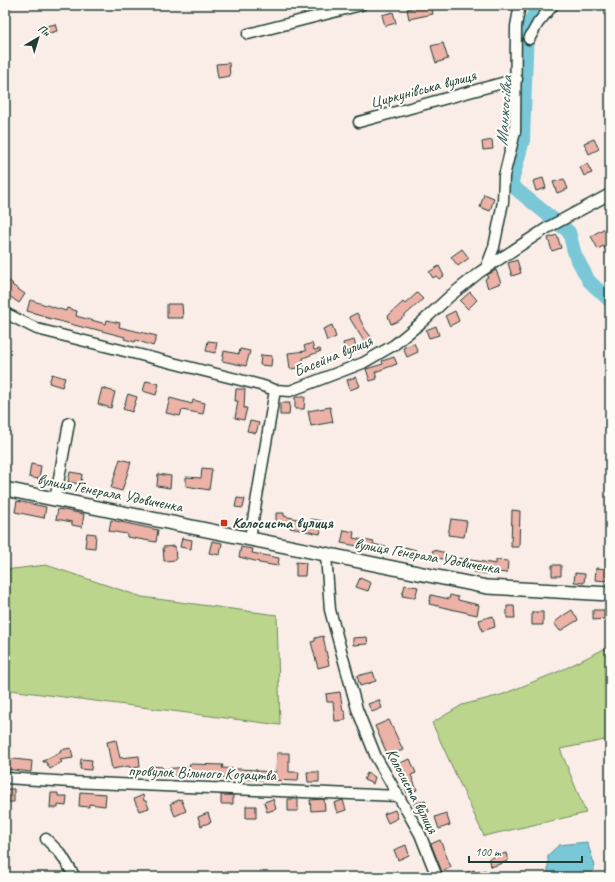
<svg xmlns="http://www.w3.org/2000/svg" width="615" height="882" viewBox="0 0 615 882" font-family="Caveat,sans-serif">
<rect width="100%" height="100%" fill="#faede7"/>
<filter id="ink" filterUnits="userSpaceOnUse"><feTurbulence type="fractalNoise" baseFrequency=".025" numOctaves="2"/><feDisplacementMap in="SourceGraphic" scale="8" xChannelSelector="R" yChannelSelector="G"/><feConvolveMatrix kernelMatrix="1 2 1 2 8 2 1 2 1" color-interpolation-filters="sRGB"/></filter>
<g filter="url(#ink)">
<path fill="#bcd58c" stroke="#6e8960" d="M46,565L142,597L277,615L280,725L10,690L5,698V570Z
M610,649V709L607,711L610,718V739L560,749L586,813L484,836L432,723L462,705L501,695L560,671L602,650Z"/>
<path fill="#79c7d7" stroke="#559096" d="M587,842L595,866L591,875L548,877V855L559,845Z"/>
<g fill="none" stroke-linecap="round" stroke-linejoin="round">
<path stroke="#79c7d7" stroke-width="14" d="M539,5L527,27L523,140L511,185L569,232L575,255L589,281L610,301"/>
</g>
<path fill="#ecb2a7" stroke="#1f3d34" d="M426,5H431L433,14L409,19L407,9Z
M393,12L396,23L385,26L382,15Z
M55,24L57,31L46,34L44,27Z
M443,43L448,59L436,63L431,46Z
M229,63L230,76L218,78L216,64Z
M594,139L599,149L589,154L584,143Z
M492,140L493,149L483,150L482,142Z
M587,164L592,173L584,176L580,167Z
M543,178L546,188L536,191L533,181Z
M564,179L568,189L557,193L553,182Z
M484,194L494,198L490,211L480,207Z
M610,225V246L605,249L603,246L598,249L591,236Z
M557,235L561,248L552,251L548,238Z
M462,249L469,258L458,266L451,257Z
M517,260L521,273L512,276L508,263Z
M439,266L444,276L439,279L436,276L433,278L429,272Z
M496,270L501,283L488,288L485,279L488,277L487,275Z
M5,277L13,284L12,285L25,294L19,303L5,293Z
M470,292L477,300L468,309L460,301Z
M417,293L423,299L400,320L391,324L388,316L403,302L405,304Z
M30,300L66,311L67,308L77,311L76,316L106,324L107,320L120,323L119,327L157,336L153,346L136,340L135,342L124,339L125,337L94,329L93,330L44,317L45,316L27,311Z
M167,304H182L183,318H167Z
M455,311L459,321L450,326L445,316Z
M357,313L365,329L372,338L365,343L349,317Z
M332,325L336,337L327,341L323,329Z
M436,326L439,335L429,338L426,330Z
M354,340L356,348L345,351L343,343Z
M208,341L217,342L215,353L206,351Z
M312,343L314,350L320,349L321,351L303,358L304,367L290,369L288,353L306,351L304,346Z
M414,343L418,352L407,357L403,348Z
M240,349L250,351L246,366L222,361L224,351L239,354Z
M261,355L272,356L271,366L260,365Z
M394,357L397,364L375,372L377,379L370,381L366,369L383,364L382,361Z
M52,374L65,378L62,387L49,383Z
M356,377L360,386L350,390L347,380Z
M146,381L159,384L156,395L143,391Z
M102,388L115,392L111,408L98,404Z
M236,389H245L244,408H247L244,420L235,418L238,401H235Z
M128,394L137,397L132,412L123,409Z
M295,397H305L304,409H295Z
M170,398L192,404L193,400L205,403L203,414L182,410L180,416L166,413Z
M280,403H290L289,415H280Z
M330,407L333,422L311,426L308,411Z
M250,421L259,423L256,433L247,431Z
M120,459L131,462L122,491L111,488Z
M31,464L41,466L39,479L29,477Z
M202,468L212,469L209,490L186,486V477L201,478Z
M70,472L82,474L81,484L68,482Z
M158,474L171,476L170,488L157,486Z
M237,498L245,499L243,508L235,507Z
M17,501L46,507L44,518L15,512Z
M58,509L84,514L82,527L72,525V522L56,519Z
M512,510L520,511L519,547H511Z
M276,513H284V516L311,522V519L323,521L320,534L290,528L291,524L276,523Z
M451,519L467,521L464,537L448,535Z
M111,520L158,530L156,542L127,537V534L109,531Z
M344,530L354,532L353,538L374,542L373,544L386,547L385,551L341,543Z
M87,533L96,534L95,548L85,547Z
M182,538L192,540L191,549L180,547Z
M212,541L222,543L220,555L209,553Z
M175,546L176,560L164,561L163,547Z
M241,547L253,549L252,553L279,558L278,566L259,563V562L239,557Z
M405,547L416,550L414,559L402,557Z
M433,550L447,553L446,560L431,556Z
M459,558L496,564V560L508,561L507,573L487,571V574L474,572V570L458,567Z
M296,562L306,563L305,576H296Z
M552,565H561V576H552Z
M596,568L608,569L607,581L595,580Z
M575,573L585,574L584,583L574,582Z
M360,578L371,583L368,591L356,587Z
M405,585L418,587L415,598L402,596Z
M431,595L449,599L450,595L458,597V600L479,605L477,615L429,604Z
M507,606H514L515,618H507Z
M572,610L578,620L560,631L554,623L564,615Z
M593,610H604V619L593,620Z
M532,612H543V625H532Z
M493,616L495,627L482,631L479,620Z
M323,636L329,665L318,668L311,642L315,641V638Z
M367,637L368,644L353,645V638Z
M373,672L376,681L360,686L357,676Z
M340,692L343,711H345L346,720L335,721L333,702H327L326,694Z
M379,700L382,708L372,712L368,704Z
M389,720L403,750L388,756L375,726Z
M116,740L120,758L139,756L140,767L130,768L129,766L112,769L107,742Z
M71,748L73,758L60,760L62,762L50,769L46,762H43V761L61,752L60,750Z
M277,753H289V772H299L298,781L209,778L189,776V774L171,776L150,775L151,766L162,767V769L189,767L190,764L223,765L222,768L257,770V771L276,772Z
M5,758L32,761L31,772L5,769Z
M81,759L92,760L91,770L80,769Z
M410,759L416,773L411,775L417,790L407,793L397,764Z
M307,772H319V782H308Z
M367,773L375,777L373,784L364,780Z
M5,789H14V802H5Z
M80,792L106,794L105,806L89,804V807L79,806Z
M51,793H58V796H67L66,806L58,805V808H50Z
M143,795L144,801H146L149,808L139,811L134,799Z
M221,795H233V804H221Z
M181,799L186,811L175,816L170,804Z
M273,799L276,809L267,812L264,802Z
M288,799H298V811H288Z
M324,799L325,810L311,811L310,800Z
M343,800L346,810L337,813L334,803Z
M425,800L429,812L418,815L414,804Z
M246,806H256V818H246Z
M395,810L398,818L388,823L384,814Z
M208,813L211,822L201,826L198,817Z
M446,813L450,825L439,829L435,817Z
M440,840L451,867L442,872L431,844Z
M406,845L409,855L398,860L394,850Z
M506,853L508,861L491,867L488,859Z
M474,870L475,873L485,870L487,877H456V876Z"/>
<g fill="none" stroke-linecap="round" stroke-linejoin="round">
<g stroke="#1f3d34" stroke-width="13">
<path id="minor" d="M248,34L361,5
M529,39L538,23L553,5
M359,122L517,79
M486,268L494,247L503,202L504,176L515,132L516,26L520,5
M5,313L37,329L260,385L275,390L290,391L363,363L394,345L422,322L450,296L480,272L547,228L610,194
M55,500L69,423
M250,538L275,390
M326,555L330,610L357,709L376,757L420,834L437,877
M5,778L71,782L398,796
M46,839L61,854L75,877"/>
</g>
<g stroke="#1f3d34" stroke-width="16">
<path id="major" d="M5,489L487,587L610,594"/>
</g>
<use href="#minor" stroke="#fdfcf7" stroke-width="10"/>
<use href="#major" stroke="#fdfcf7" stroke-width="13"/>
</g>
</g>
<rect fill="#c8321e" stroke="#fdfcf7" stroke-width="1.5" x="220" y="519" width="8" height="8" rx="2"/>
<g text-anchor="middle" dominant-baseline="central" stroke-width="4" stroke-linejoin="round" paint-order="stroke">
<g font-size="16" fill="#1f3d34" stroke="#fdfcf7">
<text transform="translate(423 89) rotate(-15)">Циркунівська вулиця</text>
<text transform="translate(333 356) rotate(-23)">Басейна вулиця</text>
<text transform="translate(110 493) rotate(11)">вулиця Генерала Удовиченка</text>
<text transform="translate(427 556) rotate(10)">вулиця Генерала Удовиченка</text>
<text transform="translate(202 773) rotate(2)">провулок Вільного Козацтва</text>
<text transform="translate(412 791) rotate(62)">Колосиста вулиця</text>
</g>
<g font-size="16" font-weight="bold" fill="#1f3d34" stroke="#fdfcf7" text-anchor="start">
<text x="232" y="523">Колосиста вулиця</text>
</g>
<g font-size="17" font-style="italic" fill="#36605d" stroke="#fdfcf7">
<text transform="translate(504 111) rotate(-86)">Манжосівка</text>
</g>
</g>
<rect width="615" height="882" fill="none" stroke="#fdfcf7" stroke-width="20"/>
<rect x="10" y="10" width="595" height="862" fill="none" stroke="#1f3d34" stroke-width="1.5" filter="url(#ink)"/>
<g transform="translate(38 38) rotate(38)" stroke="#fdfcf7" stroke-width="3" paint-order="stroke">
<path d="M0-3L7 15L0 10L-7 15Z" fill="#1f3d34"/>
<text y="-6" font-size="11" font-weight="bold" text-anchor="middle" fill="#1f3d34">Пн</text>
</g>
<path d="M469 856v6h113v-6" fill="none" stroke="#1f3d34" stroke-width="2"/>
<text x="475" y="856" font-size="12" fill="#1f3d34" stroke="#fdfcf7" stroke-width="3" paint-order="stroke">100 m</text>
</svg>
